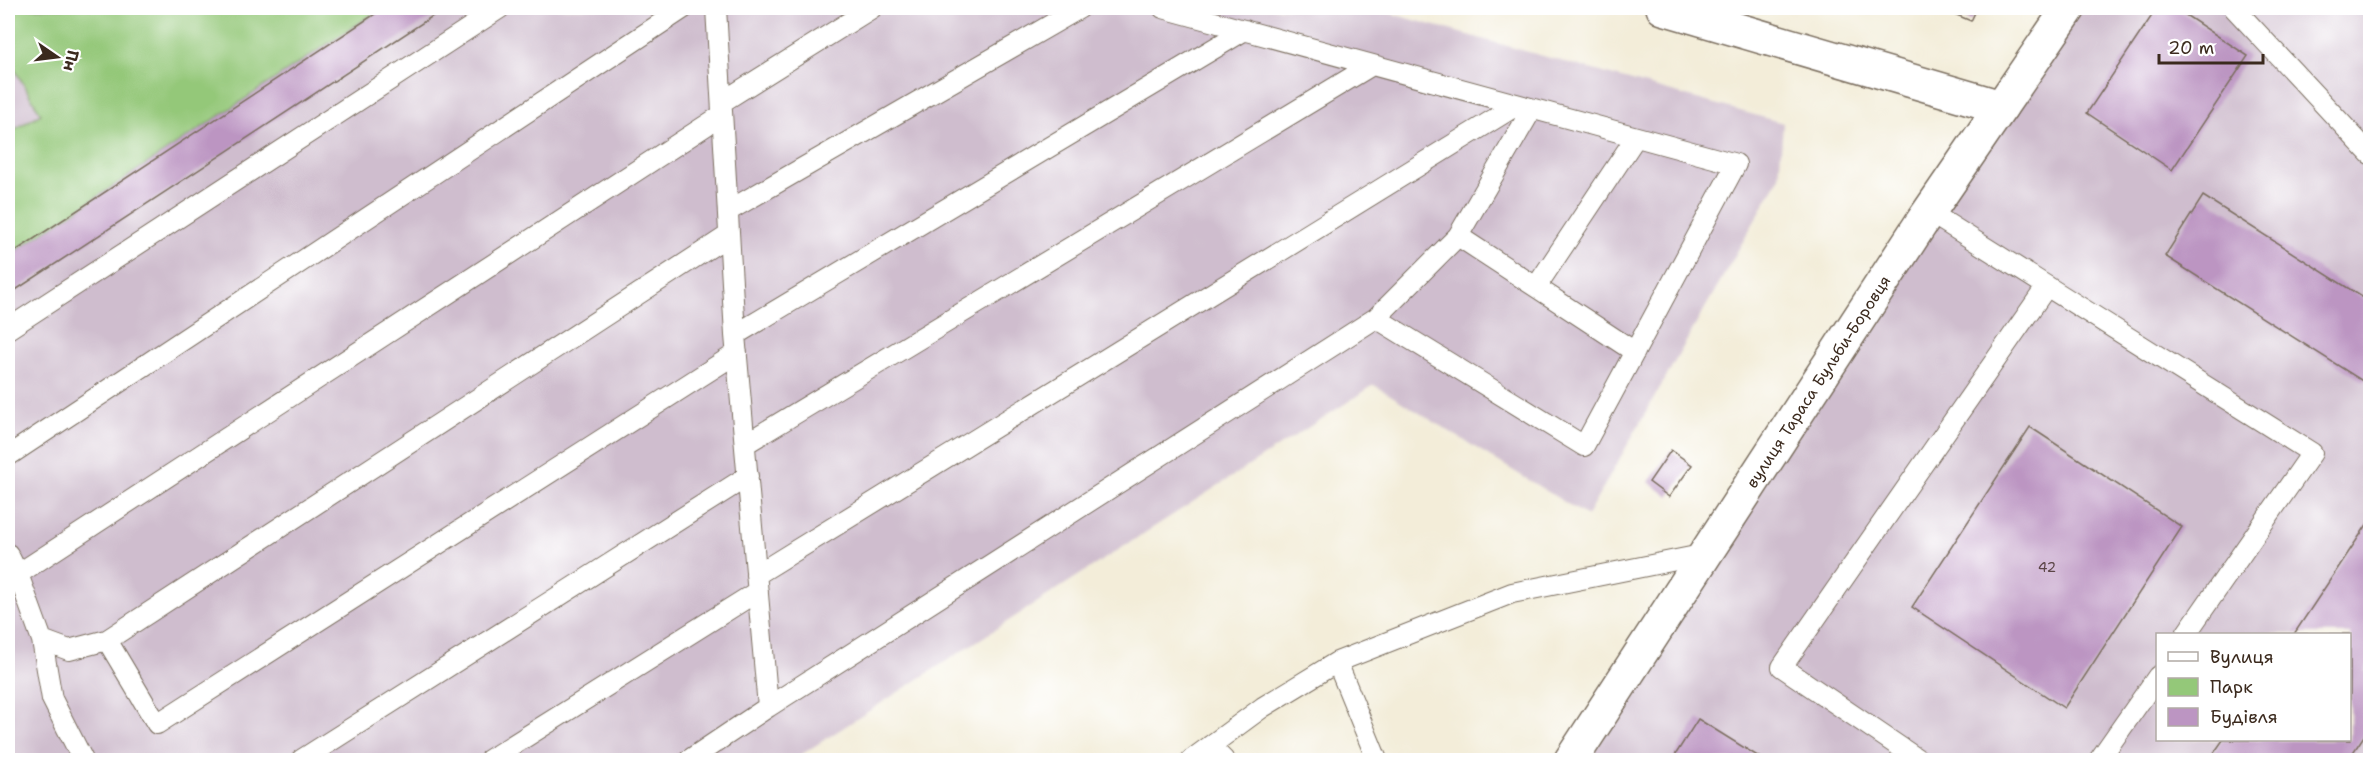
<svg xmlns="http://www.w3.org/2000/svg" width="2378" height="768" viewBox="0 0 2378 768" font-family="'Shantell Sans',sans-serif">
<rect width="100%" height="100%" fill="#fff"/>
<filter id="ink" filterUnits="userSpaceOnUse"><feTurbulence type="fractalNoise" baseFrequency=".0167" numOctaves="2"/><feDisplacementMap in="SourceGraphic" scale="12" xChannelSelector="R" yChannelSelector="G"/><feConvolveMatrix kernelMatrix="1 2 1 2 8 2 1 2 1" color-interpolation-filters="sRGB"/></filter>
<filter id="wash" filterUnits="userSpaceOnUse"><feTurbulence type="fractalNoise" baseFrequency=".008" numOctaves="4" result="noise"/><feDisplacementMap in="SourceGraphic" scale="24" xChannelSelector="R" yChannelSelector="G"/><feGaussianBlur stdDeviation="1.35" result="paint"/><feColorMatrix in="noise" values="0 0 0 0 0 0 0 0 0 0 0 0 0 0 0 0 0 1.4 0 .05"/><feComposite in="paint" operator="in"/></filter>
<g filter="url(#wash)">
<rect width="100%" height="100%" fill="#f3edd9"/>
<path fill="#cfbdce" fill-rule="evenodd" d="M8,8L253,93L382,8H1371L1783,123L1779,178L1587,516L1374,385L793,760H8Z
M2069,8H2370V760H1571ZM2158,634H2350V740H2158Z"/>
<path fill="#94c879" stroke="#68794c" stroke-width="1.5" d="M8,8H382L8,256V133L41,114L8,58Z"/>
<g id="blocks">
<path fill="#bc95c2" d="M384,8H445L8,295V256Z
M1940,8H1977L1971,21Z
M2157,8H2175L2248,56L2172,170L2087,113Z
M2203,196L2370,302V372L2364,382L2165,256Z
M2030,427L2182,527L2064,708L1912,607Z
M1671,450L1692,465L1669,497L1649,482Z
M2370,520V662L2364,671L2370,676V727L2348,760H2209L2223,740H2350V634H2294Z
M1698,719L1764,760H1672Z"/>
</g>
</g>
<g filter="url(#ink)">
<use href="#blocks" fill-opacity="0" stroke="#7b6e5f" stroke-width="1.5"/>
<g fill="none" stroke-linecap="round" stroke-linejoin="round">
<g stroke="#7b6e5f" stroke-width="22">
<path id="service" d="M716,8L735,335L768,707L1376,318L1584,446L1736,164L1163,8
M2234,8L2370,154
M722,102L872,8
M728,211L1080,8
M1929,212L2312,453L2186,634
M729,235L107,640L157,724L737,353
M1458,236L1635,352
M1536,287L1636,137
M1376,318L1458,236L1532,109
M8,329L500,8
M735,335L1245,30
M745,444L1372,65
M8,456L684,8
M8,554L18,574
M756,575L1517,105
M42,640L52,699L83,760
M107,640L69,650L42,640L18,574L722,115
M1337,662L1377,760
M1210,746L1224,760
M301,760L748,476
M489,760L758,591
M689,760L768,707
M1191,760L1263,707L1337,662L1512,593L1706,554
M1919,760L1782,667L2047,286
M2099,760L2158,676"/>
</g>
<g stroke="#7b6e5f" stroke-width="36">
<path id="minor" d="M2001,107L2069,8"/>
</g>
<g stroke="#7b6e5f" stroke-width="36">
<g id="tertiary">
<path id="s1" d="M1571,760L1920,225L2001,107L1663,8"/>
</g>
</g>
<use href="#service" stroke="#fff" stroke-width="20"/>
<use href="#minor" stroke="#fff" stroke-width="33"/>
<use href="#tertiary" stroke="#fff" stroke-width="33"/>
</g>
</g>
<g text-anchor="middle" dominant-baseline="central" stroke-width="4.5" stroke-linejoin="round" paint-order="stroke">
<g font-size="14" fill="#5b4547">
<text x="2047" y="567">42</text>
</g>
<g font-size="16" fill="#3b2a1e" stroke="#fff">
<text stroke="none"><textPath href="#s1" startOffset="452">вулиця Тараса Бульби-Боровця</textPath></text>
</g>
</g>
<rect width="2378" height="768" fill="none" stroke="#fff" stroke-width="30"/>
<rect x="2156" y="633" width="195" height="108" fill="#ffffff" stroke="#b1aaa5" stroke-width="1.5"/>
<rect x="2168" y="652" width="30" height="9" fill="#ffffff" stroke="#b1aaa5" stroke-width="1.5"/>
<text x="2210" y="663" font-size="18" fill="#3b2a1e">Вулиця</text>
<rect x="2168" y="678" width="30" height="18" fill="#94c879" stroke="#b1aaa5" stroke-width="1.5"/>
<text x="2210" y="693" font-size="18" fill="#3b2a1e">Парк</text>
<rect x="2168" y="708" width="30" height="18" fill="#bc95c2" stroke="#b1aaa5" stroke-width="1.5"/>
<text x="2210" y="723" font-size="18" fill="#3b2a1e">Будівля</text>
<g transform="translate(57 57) rotate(104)" stroke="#ffffff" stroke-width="4.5" paint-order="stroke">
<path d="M0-4.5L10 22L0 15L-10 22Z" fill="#3b2a1e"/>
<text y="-9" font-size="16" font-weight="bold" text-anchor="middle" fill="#3b2a1e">Пн</text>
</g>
<path d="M2159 54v9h104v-9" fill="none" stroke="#3b2a1e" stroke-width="3"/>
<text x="2168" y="54" font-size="18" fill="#3b2a1e" stroke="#ffffff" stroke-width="4.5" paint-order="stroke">20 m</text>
</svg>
